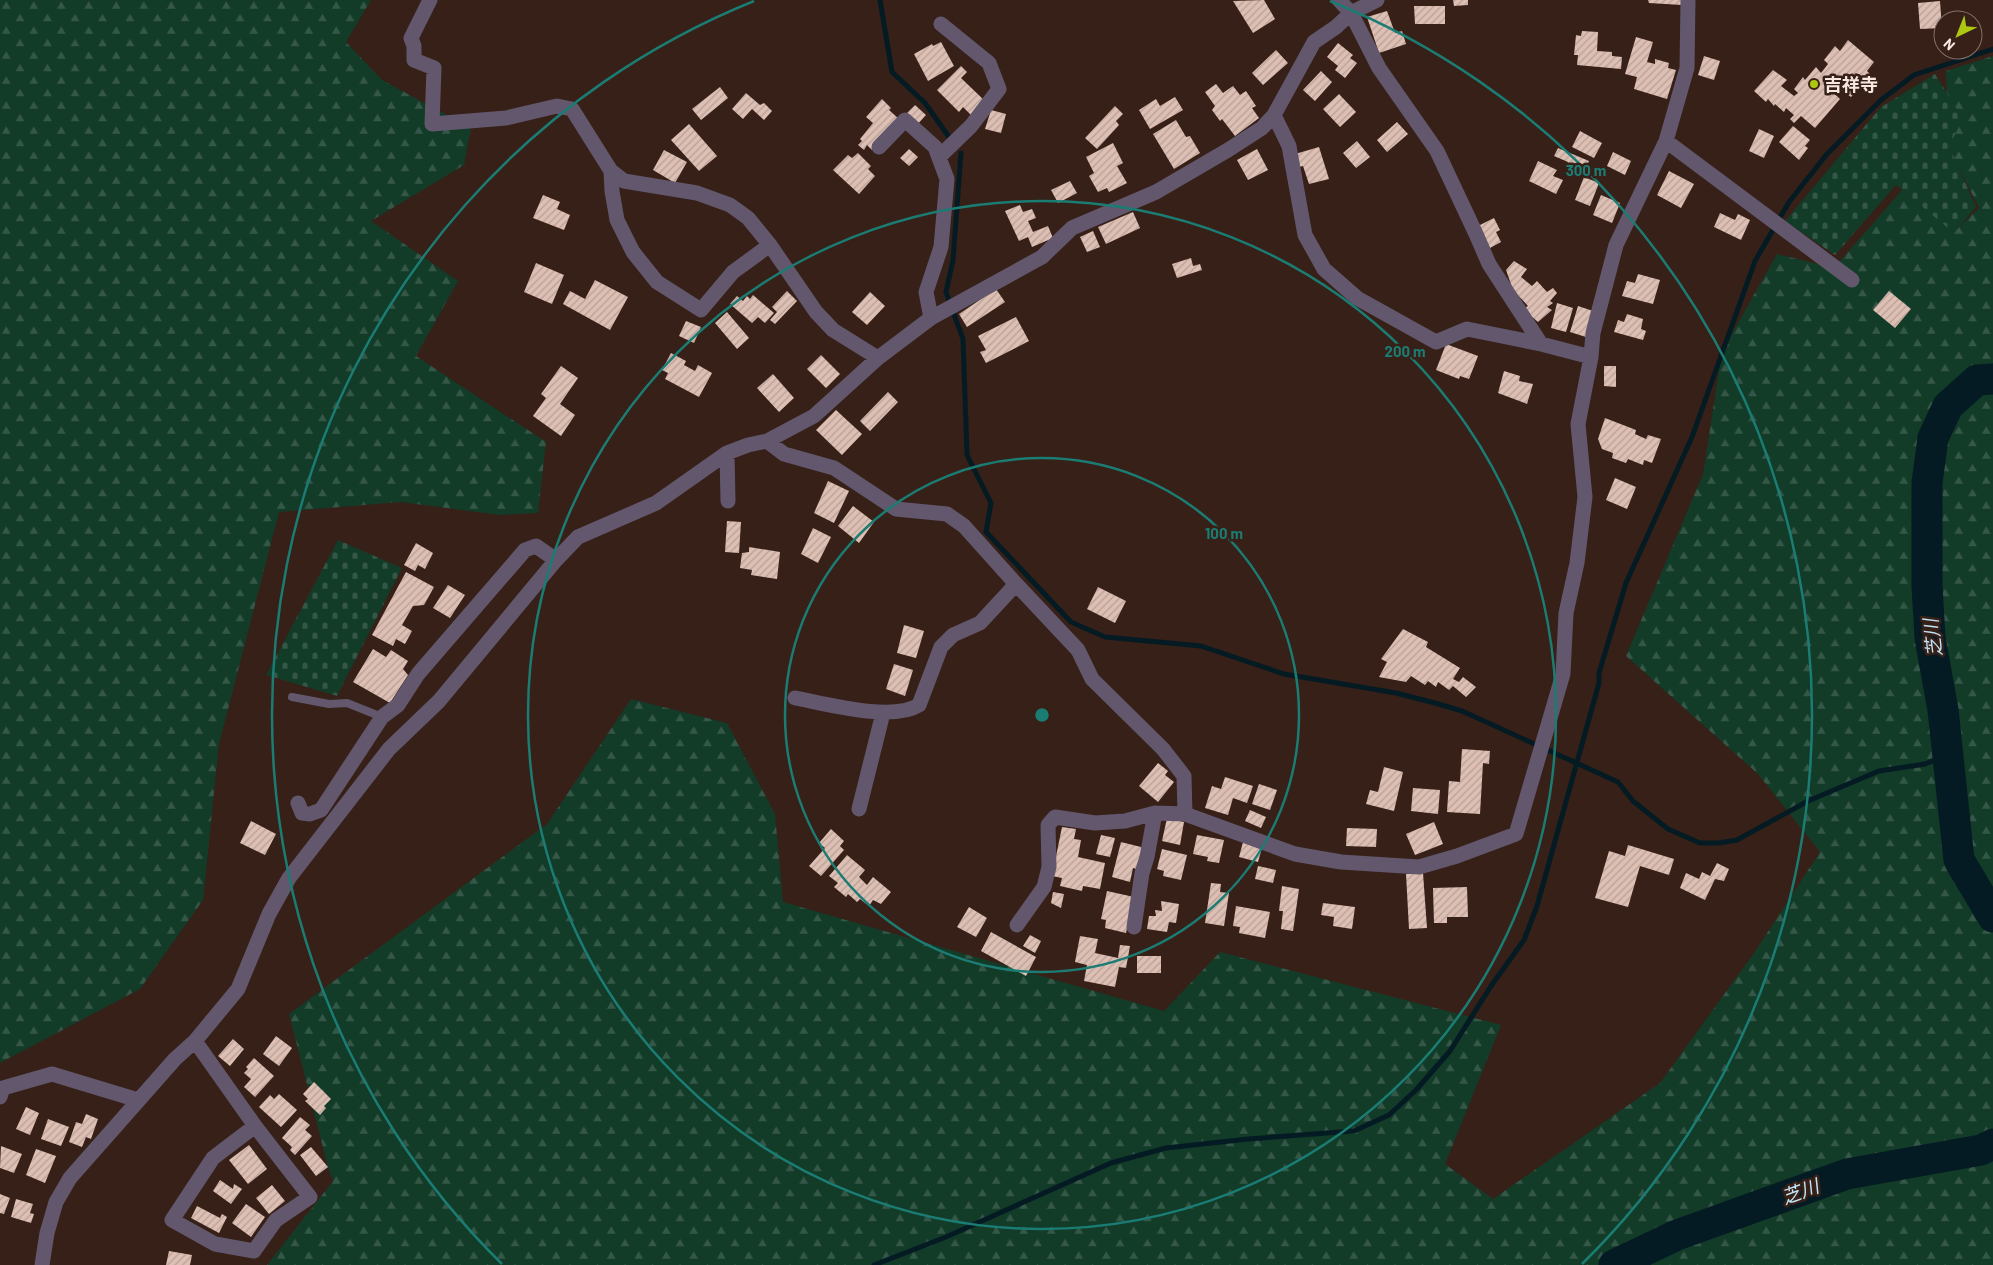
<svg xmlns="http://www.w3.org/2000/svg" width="1993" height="1265" viewBox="0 0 1993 1265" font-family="Barlow,'Noto Sans JP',sans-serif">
<defs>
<pattern id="forest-firs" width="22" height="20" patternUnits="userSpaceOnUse" patternTransform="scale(1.25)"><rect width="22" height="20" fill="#123b28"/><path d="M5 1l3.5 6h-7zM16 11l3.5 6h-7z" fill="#355747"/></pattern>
<pattern id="cemetery-stones" width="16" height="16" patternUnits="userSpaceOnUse" patternTransform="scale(1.25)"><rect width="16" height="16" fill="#123b28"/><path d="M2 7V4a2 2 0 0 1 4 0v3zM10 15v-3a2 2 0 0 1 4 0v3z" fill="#355747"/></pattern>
<pattern id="building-hatch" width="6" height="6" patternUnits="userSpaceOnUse" patternTransform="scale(1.25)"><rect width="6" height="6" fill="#ddbfb3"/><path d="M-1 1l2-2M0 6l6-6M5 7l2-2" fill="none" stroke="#b8a097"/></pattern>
</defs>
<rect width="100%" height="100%" fill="#362017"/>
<path fill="url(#forest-firs)" d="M0,0H371L346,42L382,80L471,128L464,165L371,221L458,281L416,356L546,442L538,513L500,515L401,502L279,512L219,744L203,900L140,989L0,1063Z
M1993,56V1265H267L333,1181L328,1167L289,1014L547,824L631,699L727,723L775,814L783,902L1164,1011L1220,952L1501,1025L1445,1164L1493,1199L1660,1083L1754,953L1820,852L1758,774L1626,656L1703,474L1722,351L1777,254L1834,268L1902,190L1954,232L1979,208L1948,146L1946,71Z"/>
<path fill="url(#cemetery-stones)" d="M1935,74L1963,119L1949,146L1976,207L1954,233L1896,185L1835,255L1785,221L1881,107Z
M338,540L402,568L337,696L266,675Z"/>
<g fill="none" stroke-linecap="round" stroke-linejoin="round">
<path stroke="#051b24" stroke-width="5" d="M880,0L892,72L925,103L949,137
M961,153L953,260L946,292L963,339L967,455L991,503L986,532L1071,622L1105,637L1201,646L1284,674L1396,693L1435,703L1462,711L1618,782L1633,801L1668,829L1700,843H1719L1737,840L1808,801L1879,771L1925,764L1947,755
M874,1265L946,1237L1111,1163L1166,1148L1248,1139L1354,1131L1389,1115L1416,1090L1450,1051L1491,986L1524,940L1537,906L1599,683V673L1626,583L1692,437L1755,261L1789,202L1827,154L1881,100L1914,75L1993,49"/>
<path stroke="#051b24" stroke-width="31" d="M1993,379L1977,380L1948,406L1933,438L1927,483V586L1930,638L1943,710L1959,860L1993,917
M1614,1265L1677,1235L1847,1174L1981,1150L1993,1144"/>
</g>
<path fill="url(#building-hatch)" d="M1264,0L1275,19L1253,33L1233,1Z
M1453,0H1468V5L1454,6Z
M1648,0H1682V5L1649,3Z
M1940,1L1942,28L1920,29L1918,3Z
M1414,6H1445V24H1415Z
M1387,11L1395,33L1402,31L1406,44L1379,53L1367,17Z
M1582,31L1598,32L1597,51L1612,52V56L1622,57L1621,69L1577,65L1578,55H1574L1576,35L1581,36Z
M1636,37L1653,42L1647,62L1655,64V59L1669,63L1668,68L1676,70L1667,99L1634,89L1637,77L1625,74Z
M1848,40L1874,62L1867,71L1871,75L1851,97L1832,83L1828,87L1840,99L1815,128L1801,116L1794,123L1790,119L1794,115L1786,108L1784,112L1775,104L1774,106L1768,99L1766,102L1754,91L1773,70L1787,80L1781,86L1794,96L1798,93L1794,89L1803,77L1805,80L1816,67L1821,73L1828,64L1824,60L1835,46L1840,51Z
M941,42L954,66L928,81L914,54L932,44L933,46Z
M1338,43L1353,55L1350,58L1357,63L1345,78L1335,70L1338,66L1327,57Z
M1276,50L1288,63L1263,85L1252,73Z
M1704,56L1720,61L1714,80L1698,75Z
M961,66L967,72L961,78L985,101L971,115L963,107L959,112L937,90Z
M1321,71L1332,82L1315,101L1303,90Z
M1216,84L1223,93L1233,86L1240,95L1246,91L1256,106L1252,108L1259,118L1235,136L1222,119L1220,121L1212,110L1215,106L1205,92Z
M720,87L728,98L701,120L692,109Z
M746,93L760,105L764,103L772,111L764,120L752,109L743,119L732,109Z
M1339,94L1356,112L1340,127L1323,109Z
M1175,97L1183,110L1150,129L1139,110L1156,99L1160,106Z
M882,99L891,108L889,110L899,119L872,150L867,145L864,150L858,145L862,141L860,139L873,123L866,117Z
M915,105L926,115L916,126L905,115Z
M1115,106L1123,114L1116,121L1119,125L1097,149L1085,138Z
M991,110L1006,114L1001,133L985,129Z
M1176,120L1186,137L1190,136L1200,153L1174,169L1153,134Z
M1397,122L1408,134L1387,152L1377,140Z
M689,124L717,156L699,171L671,140Z
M1793,126L1810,140L1805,146L1808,148L1799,160L1779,142Z
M1759,129L1774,136L1764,158L1749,151Z
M1580,131L1602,143L1594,158L1572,147Z
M1357,141L1370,157L1356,168L1343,153Z
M1113,143L1123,163L1117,166L1127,183L1109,192L1107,188L1098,192L1089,176L1094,173L1086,157Z
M1319,147L1329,179L1309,184L1303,166L1299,167L1295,154Z
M1558,148L1589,161L1583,174L1566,167L1568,162L1554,156Z
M909,149L918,157L909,166L900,158Z
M1257,149L1268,170L1248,180L1237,160Z
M664,150L687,162L675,183L653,170Z
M1613,152L1631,161L1625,175L1607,166Z
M858,153L871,166L868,169L875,176L859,194L833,170L848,155L852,158Z
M1538,161L1557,170L1553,176L1563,180L1556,194L1529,181Z
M1669,171L1694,184L1681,208L1657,195Z
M1584,177L1599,183L1590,206L1575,200Z
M1070,181L1077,193L1058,203L1051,190Z
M543,195L560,202L557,209L570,215L564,230L533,218Z
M1601,195L1620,203L1612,223L1593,215Z
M1020,205L1023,212L1032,209L1036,218L1028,221L1033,232L1048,226L1053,238L1032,247L1028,237L1019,241L1005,211Z
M1133,212L1140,228L1106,244L1098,227Z
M1720,213L1735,220L1738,214L1750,220L1741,240L1714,227Z
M1494,218L1500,230L1496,232L1501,242L1490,248L1478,226Z
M1093,231L1100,247L1087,252L1080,237Z
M1191,258L1193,266L1200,264L1202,270L1177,278L1172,264Z
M1514,261L1527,269L1521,277L1532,286L1537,281L1547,292L1553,288L1557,293L1550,301L1553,303L1547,307L1552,310L1538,322L1523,309L1528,306L1513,290L1506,270Z
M536,263L564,275L552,304L524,292Z
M1638,274L1660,280L1653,304L1622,296L1627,281L1635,283Z
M595,280L628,297L610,330L563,304L570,291L585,299Z
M996,289L1005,302L967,327L959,314Z
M787,291L797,301L775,324L770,320L777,312L772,307Z
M1889,291L1911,309L1895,328L1873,310Z
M870,292L885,306L867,325L852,312Z
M753,295L774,313L765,323L758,317L752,323L730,304L737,296L743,301L747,296L750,299Z
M1557,303L1573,308L1566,332L1551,328Z
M1578,306L1593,311L1586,337L1570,332Z
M727,312L749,338L737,349L715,323Z
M1627,314L1643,319L1641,329L1646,331L1643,340L1614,332L1618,320L1624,322Z
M1016,317L1029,341L986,363L980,352L986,350L978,336Z
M686,321L701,327L694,343L679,336Z
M1446,344L1478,356L1469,379L1460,376L1459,379L1436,370Z
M671,353L686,361L684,365L695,371L698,365L712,373L699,397L665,379L668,373L662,370Z
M821,355L840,374L826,388L807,369Z
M561,366L578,378L560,404L575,415L561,436L533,416L546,398L541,394Z
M1604,366H1616V387L1604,386Z
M1504,371L1520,376L1519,381L1533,384L1527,404L1498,393Z
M773,374L794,398L779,412L757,388Z
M888,392L898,402L870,431L860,421Z
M836,410L862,434L842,455L816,430Z
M1605,418L1636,430L1635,434L1646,439L1648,435L1661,439L1652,463L1644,460L1643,465L1628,459L1626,463L1612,458L1613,453L1602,449L1598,439Z
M1615,478L1636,487L1627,509L1606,500Z
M828,481L849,491L834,523L814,513Z
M853,506L874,522L859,543L838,526Z
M727,521L741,522L739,553L725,552Z
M813,528L831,537L818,563L801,554Z
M416,543L433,553L425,569L418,565L415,571L404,565Z
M749,547L780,552L777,579L751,575L752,570L740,568L742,553L749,552Z
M406,572L434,587L424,605L413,606L402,625L412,631L405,644L396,639L393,646L372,635Z
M448,585L465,595L450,618L433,608Z
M1098,587L1126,601L1115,623L1087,609Z
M904,625L924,631L916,658L897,653Z
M1403,629L1428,642L1426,647L1460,668L1453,679L1459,682L1463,677L1476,687L1466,697L1453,686L1449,690L1438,682L1436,687L1428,681L1425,685L1411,676L1406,682L1379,677L1387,662L1381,659Z
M373,649L386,657L391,650L408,661L403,669L408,675L390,703L353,682Z
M894,664L913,670L905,696L886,689Z
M1462,749L1490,751L1489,764L1483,763L1480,814L1447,812L1449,781L1460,782Z
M1158,763L1168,771L1165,775L1174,782L1158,802L1139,786Z
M1384,767L1403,772L1394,811L1366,804L1370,790L1378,792Z
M1225,777L1253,786L1247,803L1233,798L1228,815L1205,808L1212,786L1221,789Z
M1259,784L1277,790L1270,810L1252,804Z
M1413,788L1440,790L1438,814L1411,811Z
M1250,810L1266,817L1261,828L1245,821Z
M1167,818L1184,822L1180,845L1162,841Z
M251,821L276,834L265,855L240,843Z
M1434,822L1443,844L1415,855L1406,834Z
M1062,827L1076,829L1074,839L1081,840L1078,857L1105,863L1100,889L1083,886L1082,891L1060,886L1062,878L1052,876Z
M1347,828L1377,829L1376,847L1346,846Z
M831,829L844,841L840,846L844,850L821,876L809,866L825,848L819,843Z
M1101,835L1115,838L1110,857L1096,854Z
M1197,835L1224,840L1219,863L1207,861L1208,857L1193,854Z
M1121,842L1145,848L1139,870L1133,868L1130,882L1112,877Z
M1243,842L1262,848L1258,862L1239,857Z
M1628,845L1674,859L1669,875L1640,866L1628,907L1595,898L1609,851L1625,856Z
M1162,849L1187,855L1181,880L1163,876L1164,871L1157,869Z
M847,855L865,870L859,877L867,885L873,877L891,892L881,904L873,900L869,906L860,899L857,902L848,894L846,897L834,887L838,883L829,876Z
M1717,863L1729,869L1724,881L1715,879L1705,900L1680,888L1686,873L1699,879L1702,872L1710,876Z
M1258,866L1276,870L1273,883L1255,879Z
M1423,873L1427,928L1409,929L1406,874Z
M1211,883L1221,884L1220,892L1229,893L1224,926L1205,923Z
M1282,886L1299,889L1293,931L1281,929L1283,911H1279Z
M1467,887L1468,917H1447V923H1434L1433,888Z
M1107,891L1134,897L1126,933L1105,928L1106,920L1101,919Z
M1053,892L1064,894L1061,908L1051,903Z
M1161,901L1179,904L1176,923L1169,922L1167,932L1147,929L1149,916H1156L1155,910L1162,911Z
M1323,903L1355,907L1352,929L1333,926L1334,917L1321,915Z
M1236,906L1270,912L1265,938L1239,933L1240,927L1233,926Z
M969,907L987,918L976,937L957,927Z
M991,932L1036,957L1026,976L981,951Z
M1030,935L1041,941L1035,953L1023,946Z
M1080,936L1098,939L1095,953L1118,958L1120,945L1130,946L1126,968L1119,967L1115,987L1084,981L1087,965L1075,962Z
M1137,956H1161V973H1137Z
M276,1036L292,1048L279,1066L263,1054Z
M233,1039L244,1049L230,1066L218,1056Z
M254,1058L274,1076L255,1097L244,1087L251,1079L244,1073L248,1069L246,1067Z
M314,1082L331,1099L324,1106L326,1108L320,1115L305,1101L308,1099L303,1094Z
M279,1094L297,1110L281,1127L259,1107L270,1095L274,1099Z
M26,1107L39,1113L30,1135L16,1129Z
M86,1114L98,1119L91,1139L86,1137L82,1147L69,1142L76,1122L82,1124Z
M300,1117L310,1125L305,1130L312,1136L295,1155L290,1150L292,1147L282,1138Z
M48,1119L69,1127L61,1146L41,1139Z
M249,1145L267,1169L248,1184L229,1160Z
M1,1146L22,1154L14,1173L0,1168Z
M311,1147L328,1167L316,1176L300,1155Z
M36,1149L56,1156L45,1183L26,1175Z
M220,1180L233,1189L234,1184L242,1189L231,1204L213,1191Z
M272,1185L285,1201L269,1214L256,1198Z
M0,1194L10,1198L4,1214L0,1213Z
M16,1199L33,1204L30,1213L34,1214L31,1223L11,1217Z
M246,1204L265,1217L251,1237L232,1223Z
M197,1206L220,1218L222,1214L227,1217L219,1233L191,1218Z
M169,1251L192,1255L190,1265H166Z"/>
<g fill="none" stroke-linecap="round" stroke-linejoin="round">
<path stroke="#62576d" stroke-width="8" d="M292,697L329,704L347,703L382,717"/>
<path stroke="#62576d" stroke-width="15" d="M430,0L411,38L414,46V60L434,68L432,124L506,118L557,106L572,109L611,171L624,181L697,193L730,205L748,218L770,245L816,312L833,330L878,358
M1339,0L1351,13L1379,68L1437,151L1476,234L1489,264L1541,344
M1274,115L1289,146L1305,235L1324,269L1357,298L1436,342L1467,329L1541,344L1591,357
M1666,141L1852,280
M879,147L905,120L935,147L947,179L941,247L926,292L931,318
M939,157L971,126L999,89L989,63L941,24
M611,171L612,191L617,220L633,252L657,282L701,310L733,272L770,245
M767,441L784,454L834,468L896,509L947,514L964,526L1016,584L1078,650L1092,679L1163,749L1184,776L1185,814L1295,854L1341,862L1419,867L1457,856L1516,834L1563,674L1566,613L1577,563L1585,497L1578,424L1591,357L1593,333L1616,245L1666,141L1687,68L1688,0
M727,453L728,501
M795,698C827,704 892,722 919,705L941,647L953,635L980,623L1016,584
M298,803L302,813L310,814L321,810L382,717L398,705L418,674L525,550L536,546L556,560
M859,809L883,713
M1017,925L1044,887L1049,867L1048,825L1055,817L1095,823L1125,821L1155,813L1185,814
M1134,927L1142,873L1147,857L1155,813
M195,1041L255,1126L310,1197L276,1220L254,1251L215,1244L172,1220L213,1158L255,1126
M0,1097L3,1088L52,1074L138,1100
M42,1265L47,1233L56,1202L70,1178L175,1059L195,1041L238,989L269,914L289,878L389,749L439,701L556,560L578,537L656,503L727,453L748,445L767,441L814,416L878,358L931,318L1042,257L1072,228L1156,192L1228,150L1262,128L1274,115L1314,42L1336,27L1351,13L1377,0"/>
</g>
<g fill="none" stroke="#1b7c74" stroke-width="2.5">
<circle cx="1042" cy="715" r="257"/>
<circle cx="1042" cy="715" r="514"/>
<path d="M502 1264A770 770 0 0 1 754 1M1330 1A770 770 0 0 1 1582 1264"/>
</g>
<circle fill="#acc612" stroke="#362017" stroke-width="2" cx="1814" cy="84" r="5"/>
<g text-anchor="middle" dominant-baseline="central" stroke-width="5" stroke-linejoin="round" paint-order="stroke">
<g font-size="18" font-weight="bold" fill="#f7e7e0" stroke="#362017" text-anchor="start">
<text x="1824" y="84">吉祥寺</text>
</g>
<g font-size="19" font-style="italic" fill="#bfe3f5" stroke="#362017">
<text transform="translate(1932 638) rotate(-97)">芝川</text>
<text transform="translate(1800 1191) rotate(-20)">芝川</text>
</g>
</g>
<circle cx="1042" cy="715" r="8" fill="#1b7c74" stroke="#362017" stroke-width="2.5"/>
<g font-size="15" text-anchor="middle" font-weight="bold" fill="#1b7c74" stroke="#362017" stroke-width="5" stroke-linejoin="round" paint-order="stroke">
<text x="1586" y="176">300 m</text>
<text x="1405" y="357">200 m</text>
<text x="1224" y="539">100 m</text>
</g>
<g transform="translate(1958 35) rotate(223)"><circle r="24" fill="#362017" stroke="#837067"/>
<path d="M0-4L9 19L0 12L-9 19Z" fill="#acc612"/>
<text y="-8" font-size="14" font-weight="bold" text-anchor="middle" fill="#f7e7e0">N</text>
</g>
</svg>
